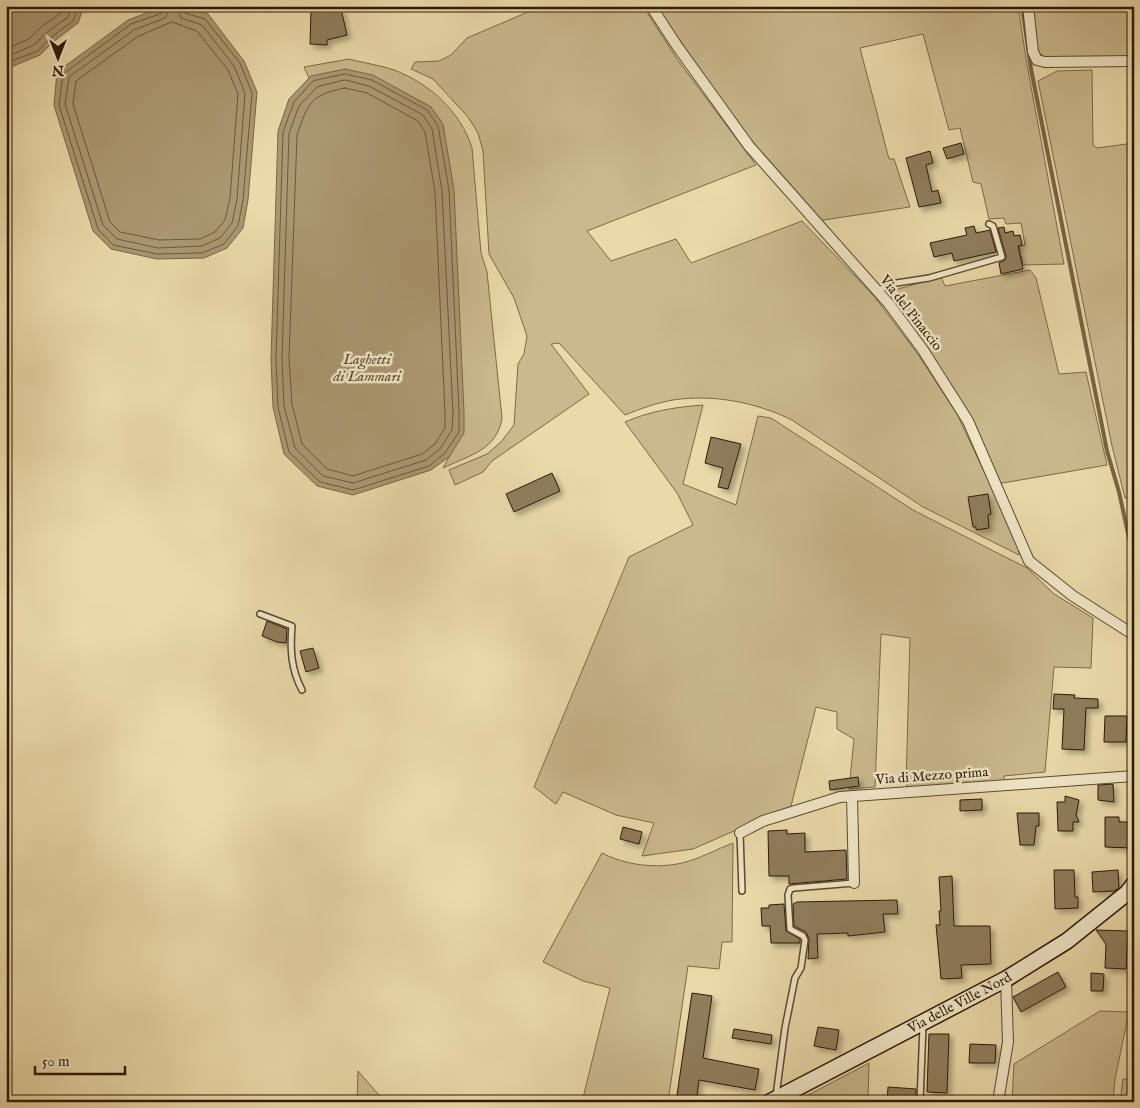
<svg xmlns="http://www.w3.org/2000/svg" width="1140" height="1108" viewBox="0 0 1140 1108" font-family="'IM FELL English',serif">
<defs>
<filter id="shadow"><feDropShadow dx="4" dy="4" stdDeviation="2.5" flood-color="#0004"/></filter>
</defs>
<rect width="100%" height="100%" fill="#eadaaa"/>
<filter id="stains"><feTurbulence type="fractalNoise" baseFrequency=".004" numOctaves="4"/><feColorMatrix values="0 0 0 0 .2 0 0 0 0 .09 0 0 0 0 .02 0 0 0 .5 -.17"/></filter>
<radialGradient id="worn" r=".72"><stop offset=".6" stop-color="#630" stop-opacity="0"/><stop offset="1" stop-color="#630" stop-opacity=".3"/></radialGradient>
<path fill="#cab98e" stroke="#7c694a" d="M542,6H643L677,59L756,165L587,231L611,261L676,239L691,263L802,221L874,296L917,353L957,414L1019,546V555L923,507L792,420C755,402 713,394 673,400C656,403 640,409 625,415L559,343L551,344L589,394L492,461L483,472L455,485L449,470L487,454L501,442L514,425L518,364L524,354L527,336L514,298L489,254L483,151L478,133L468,117L433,79L411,69L415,62L439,61L451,55L467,38Z
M656,6H1018L1027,65L1064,264L1023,265L1019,246L1025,245L1021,223L1006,224L1004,218L989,219L981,184L973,182L960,128L949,130L923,34L860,48L889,159H894L910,207L817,221L739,125Z
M1033,6H1134V58H1045L1036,49Z
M349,59C363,63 380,65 394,70C429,83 461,112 472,148L481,253L487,272L502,418C497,450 470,455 443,468L449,457L431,107L414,98L311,76L309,78L304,67Z
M1092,70L1093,145L1097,148L1134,143V499L1125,498L1112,446L1038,81L1057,71Z
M1030,270L1036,278L1059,374L1086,372L1107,465L997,484L980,442L889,297L891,291L941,277L945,286Z
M703,405L683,484L736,505L758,416L771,418L913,510L1027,568L1054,594L1093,618L1091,668L1054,667L1045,772L1004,776V783L911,788L906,785L910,638L881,634L875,787L849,789L854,739L837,729V712L816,707L791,806L693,849L642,856L654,823L616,815L563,792L556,804L534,787L629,557L693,525L677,493L625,422C650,411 676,407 703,405Z
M733,843L732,942H722L719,969L688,966L668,1102H582L610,988L583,981L543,962L602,853C625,865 656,869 682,863C699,859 717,849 733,843Z
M1100,1011L1129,1012L1115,1079L1113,1102H1012L1014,1064Z
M869,1063L868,1102H795Z
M358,1071L385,1102H357Z
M1123,1079L1134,1080V1102H1120Z"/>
<path fill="#aa9872" stroke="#786547" d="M6,6H84L78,23L53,42L40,55L6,69Z
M165,6H179L208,14L244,61L257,92L248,200L243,228L227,248L204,258L157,259L111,249L93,231L54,105L57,72L128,20Z
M345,69L373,75L431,107L443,124L454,190L464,412V433L449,457L431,470L353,495L317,486L284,454L273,407L271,359L278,131L289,99L311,76Z"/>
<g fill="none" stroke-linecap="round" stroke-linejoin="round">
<path stroke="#6c583c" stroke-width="1" d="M164,6L162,13L131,24L63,74L59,105L98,229L113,245L157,254L202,253L224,244L238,226L243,200L252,93L240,63L205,19L185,13L182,6
M171,6L165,18L134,30L69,77L65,104L103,225L117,239L158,248L202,246L220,238L232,223L237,199L245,93L234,66L202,25L181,18L176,6
M172,22L197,31L228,70L238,94L230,198L225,220L215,232L200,239L159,240L120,232L110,222L73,104L76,81L137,37Z
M6,49L29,39L41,27L61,13L64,6
M6,57L34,45L46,33L68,17L72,6
M6,63L38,51L50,38L73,21L79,6
M345,74L372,80L427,110L438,126L449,190L459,412V432L445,453L429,466L353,490L320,482L289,452L278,407L276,359L283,132L294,102L313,81Z
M345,80L369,86L423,115L432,129L442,191L453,413L452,430L440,449L426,460L353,483L323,476L295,448L284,406L282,359L289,133L299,106L317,87Z
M345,88L367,93L418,121L425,132L435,192L445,413V428L435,444L422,454L353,476L327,469L302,444L292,404L289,359L297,135C308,103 310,95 345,88Z"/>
<path stroke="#786547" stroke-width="4" d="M1022,6L1031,69L1107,451L1119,492L1134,561"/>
</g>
<path fill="#8f7d5b" stroke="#2d1906" filter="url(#shadow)" d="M311,9H341L347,35L327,40V45L310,44Z
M961,143L964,154L947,159L943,148Z
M930,151L933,163L926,165L932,192L938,190L941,203L919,207L906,158Z
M974,226L976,233L990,230L996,252L954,261L952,253L934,257L930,243L967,235L965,228Z
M1004,227L1005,233L1013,231L1014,236L1020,235L1022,245L1018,246L1023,269L1001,274L999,263L1005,260L1006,256L998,228Z
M711,437L741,444L728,489L718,487L723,468L705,463Z
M552,473L560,491L514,512L506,494Z
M988,494L991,514L988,515L989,528L976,530V527H973L968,497Z
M267,621L287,629L286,643L277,642L262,636Z
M313,648L319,668L306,672L300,651Z
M1054,694L1075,695L1074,698L1098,699V708H1086L1084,750L1062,749L1064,709H1053Z
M1105,716H1127L1126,742H1104Z
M858,777L859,786L830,790L829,781Z
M1113,784L1114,802L1098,800V785Z
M1065,796L1079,800L1076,815L1079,822H1073V831H1058L1057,802H1065Z
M982,799V810L960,811V800Z
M1017,813H1039V826H1036L1034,845H1020Z
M1105,817H1119V822H1132V848L1105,847Z
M623,827L642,832L639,844L620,839Z
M787,830V834L805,833V852L846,850L847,879L789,884V876H769L768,831Z
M1054,870H1074L1075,897H1078V908L1055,909Z
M1118,870L1119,888L1114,891L1093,892L1092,872Z
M952,876L954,926H990L991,964L961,965L962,978L941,979L936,925H940L939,911H941L939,877Z
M897,900L898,914H883L885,932L848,936V933L817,934L818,958L808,959L809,939L806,932L794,926L793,904L797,902Z
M784,904L786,931L800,939V943H771L770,926H762L761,908H769V905Z
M1096,930L1128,931L1126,969L1105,968L1106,944Z
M1058,972L1066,987L1021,1012L1013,997Z
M1091,973L1104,974L1103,991H1091Z
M692,993L712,996L703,1058L759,1069L755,1090L699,1080L696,1102H676Z
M818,1027L839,1030L836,1050L814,1046Z
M734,1029L772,1035L771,1044L732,1038Z
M929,1034H949L947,1093L927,1092Z
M970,1044L996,1045L995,1063H969Z
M888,1087L916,1089V1102H887Z"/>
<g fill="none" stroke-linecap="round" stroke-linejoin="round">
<g stroke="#5c492f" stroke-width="8">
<path id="lane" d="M878,291L890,284L929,278L1002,257L993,226L989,224
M260,614L292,626C290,650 291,669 302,690
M740,833L742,891
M776,1096L785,1028L795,978L801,968L805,940L803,936L790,929L788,895L790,889L794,888L854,883
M920,1102L923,1025"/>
</g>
<g stroke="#5c492f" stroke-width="12">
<path id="street" d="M651,6L677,46L749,146L889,304L923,350L968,421L1029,561L1073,596L1134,635
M1028,6L1033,52L1037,60L1045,62L1134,61
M852,796L854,883
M740,833L763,821L840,797L1134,776
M998,1102L1008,1042L1006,979"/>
</g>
<g stroke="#2d1906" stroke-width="18">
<g id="secondary">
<path id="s1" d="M770,1102L1006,979L1067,941L1127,893L1134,884"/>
</g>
</g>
<use href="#lane" stroke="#f1e7c8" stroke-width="5"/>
<use href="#street" stroke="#f1e7c8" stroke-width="10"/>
<use href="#secondary" stroke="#f1e7c8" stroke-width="15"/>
</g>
<g text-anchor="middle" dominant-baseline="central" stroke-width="5" stroke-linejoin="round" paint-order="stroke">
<g font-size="14" fill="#2d1906" stroke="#f1e7c8">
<text transform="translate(911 313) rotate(52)">Via del Pinaccio</text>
<text transform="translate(932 776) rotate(-4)">Via di Mezzo prima</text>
<text stroke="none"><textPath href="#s1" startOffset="214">Via delle Ville Nord</textPath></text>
</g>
<g font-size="15" font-style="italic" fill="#5f4c31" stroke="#f1e7c8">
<text x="367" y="359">Laghetti<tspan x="367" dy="17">di Lammari</tspan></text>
</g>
</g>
<rect width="1140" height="1108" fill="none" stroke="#eadaaa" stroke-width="25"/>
<rect x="8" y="8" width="1125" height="1093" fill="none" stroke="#2d1906" stroke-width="2.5"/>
<rect x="12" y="12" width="1115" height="1083" fill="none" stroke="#2d1906"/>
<g transform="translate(58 58) rotate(180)" stroke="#f1e7c8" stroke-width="4" paint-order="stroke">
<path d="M0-4L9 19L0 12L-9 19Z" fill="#2d1906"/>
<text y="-8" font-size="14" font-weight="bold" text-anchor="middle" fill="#2d1906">N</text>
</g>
<path d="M35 1066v8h90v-8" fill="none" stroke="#2d1906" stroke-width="2.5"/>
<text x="42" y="1066" font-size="15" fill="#2d1906" stroke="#f1e7c8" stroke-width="4" paint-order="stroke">50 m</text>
<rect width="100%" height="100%" filter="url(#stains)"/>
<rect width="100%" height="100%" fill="url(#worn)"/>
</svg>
